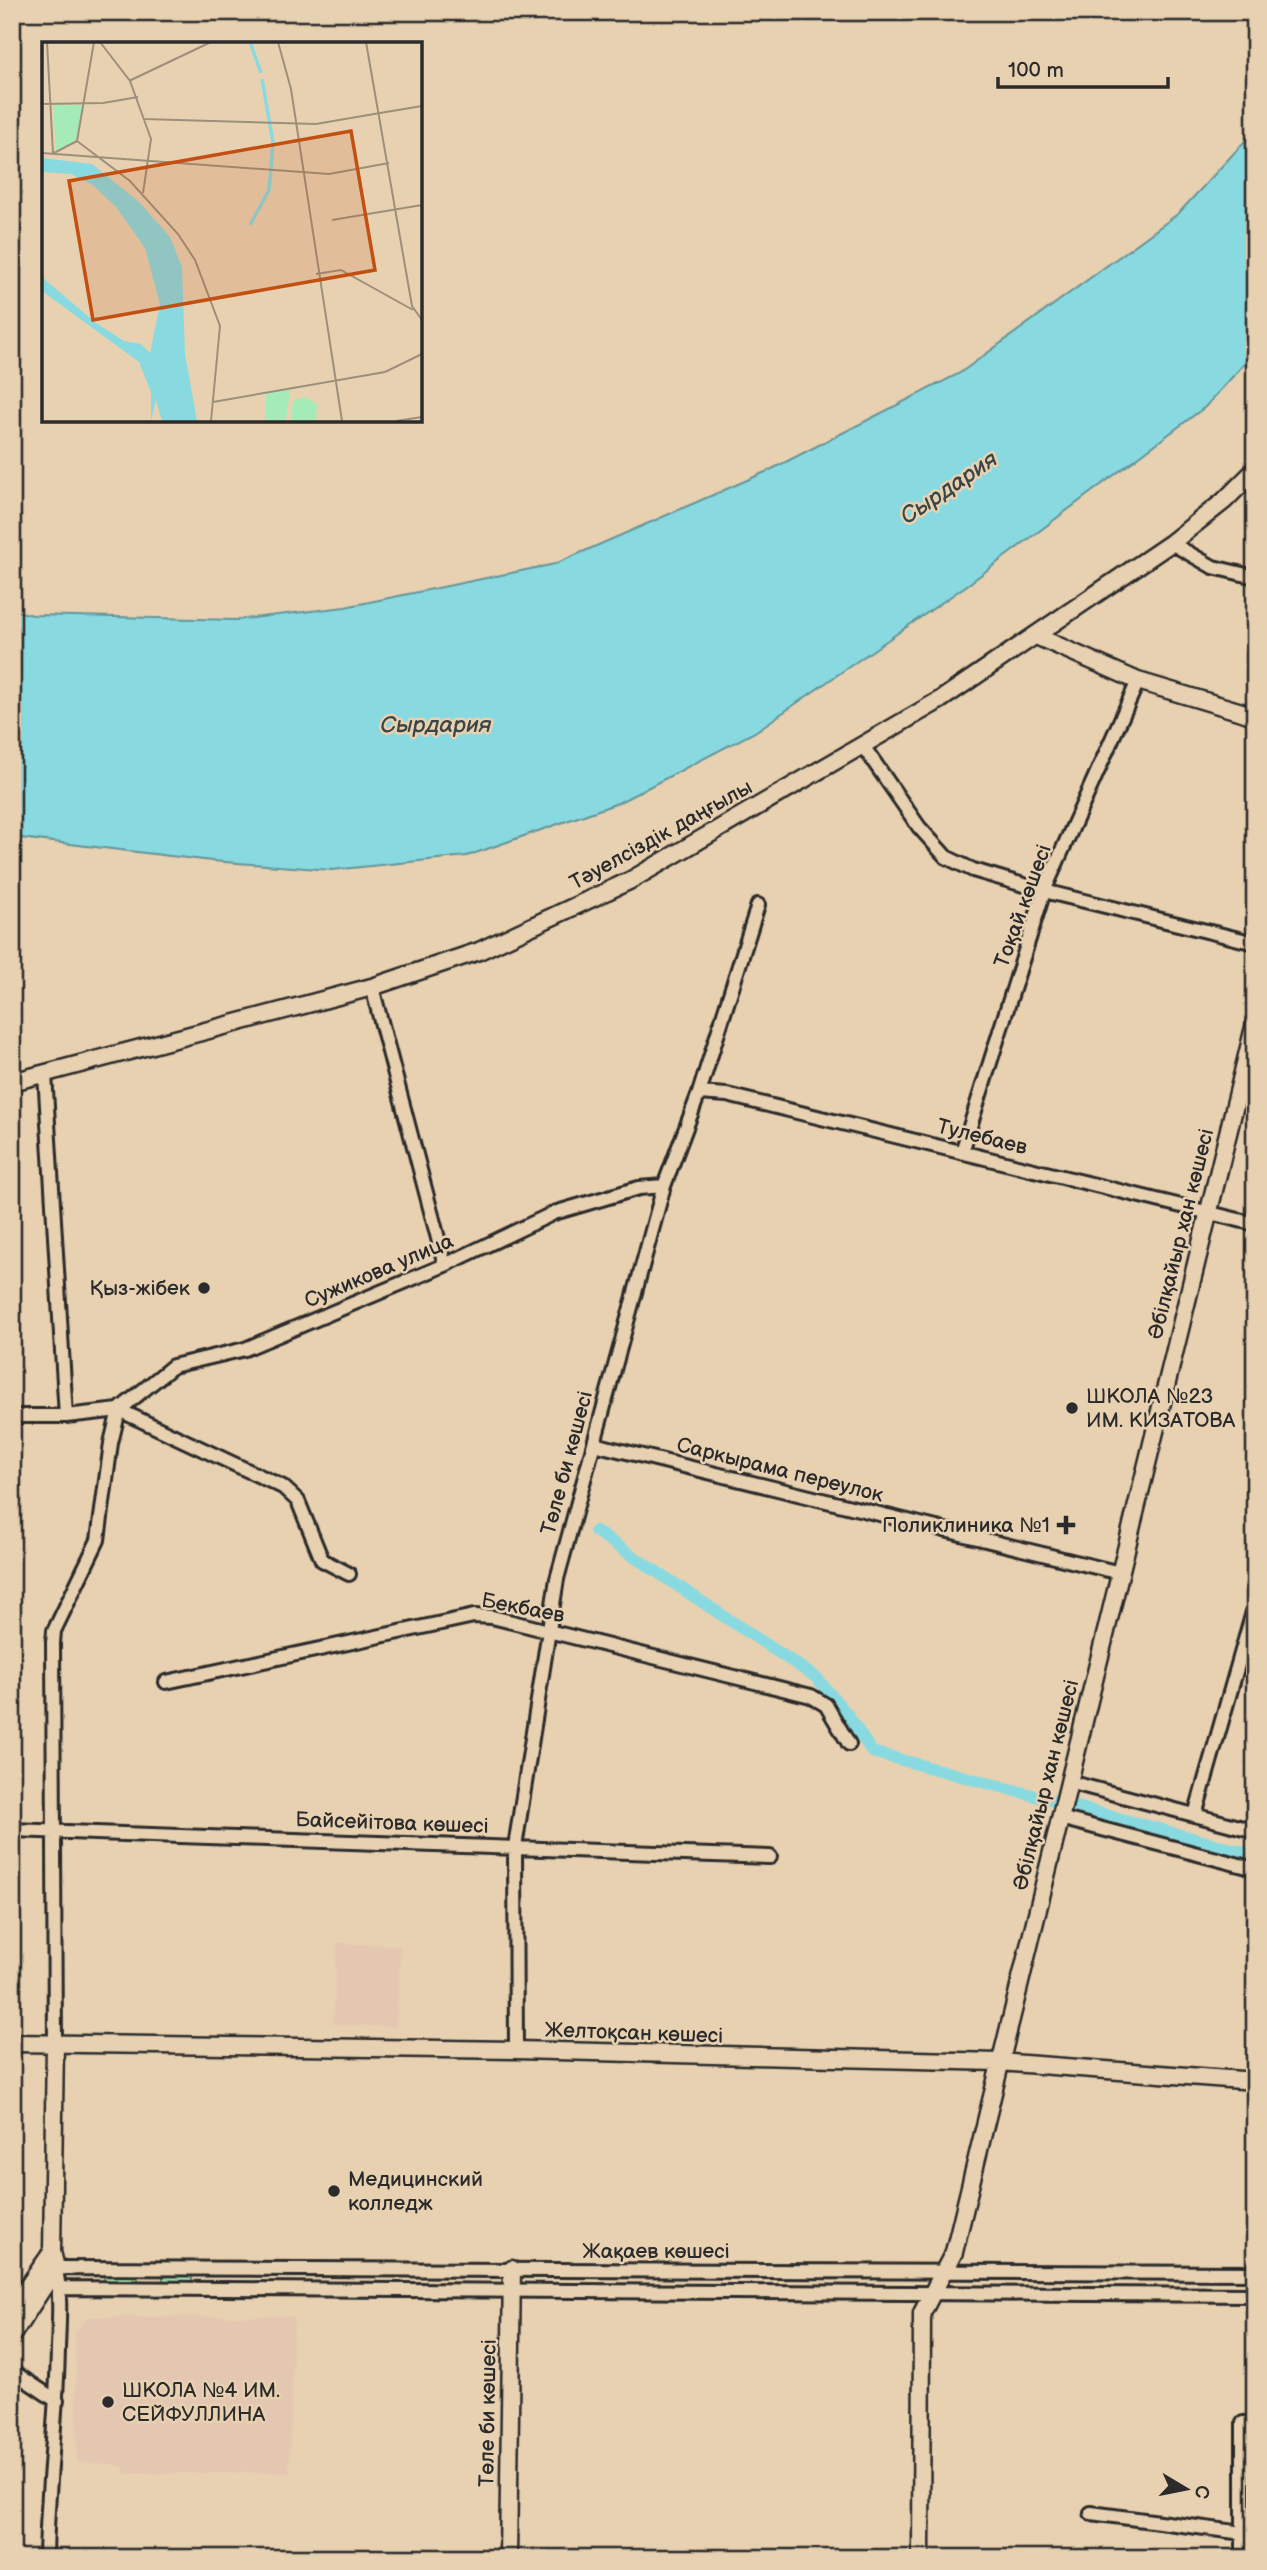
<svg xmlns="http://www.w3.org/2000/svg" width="1267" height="2570" viewBox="0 0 1267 2570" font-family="'Balsamiq Sans',sans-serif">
<rect width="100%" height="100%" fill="#e8d1b1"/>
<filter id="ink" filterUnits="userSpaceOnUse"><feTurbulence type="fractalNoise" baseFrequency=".0143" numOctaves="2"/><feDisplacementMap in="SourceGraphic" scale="14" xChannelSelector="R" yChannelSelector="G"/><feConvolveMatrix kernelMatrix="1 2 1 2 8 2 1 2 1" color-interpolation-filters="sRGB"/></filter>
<g filter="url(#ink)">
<path fill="#e4c7b0" d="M337,1943L401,1946L396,2027L333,2024Z
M294,2316L289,2472L125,2474L123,2466L77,2462L75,2333L88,2317Z"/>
<path fill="#a5ebb7" stroke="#688b71" stroke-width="2" d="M104,2273H138V2281H104Z
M163,2273H192V2281H163Z"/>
<path fill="#89dae0" stroke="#639498" stroke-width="2" d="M1255,130V352L1205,407L970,583L755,732L618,803L467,856L332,870L212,861L12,837V610L33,615L236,620L345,607L555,564L770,470L960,373L1179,213Z"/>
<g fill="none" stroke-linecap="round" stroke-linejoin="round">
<path stroke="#89dae0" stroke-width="12" d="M595,1531L817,1678L847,1714L872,1752L1255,1855"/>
<g stroke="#2b2b2b" stroke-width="18">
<path id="minor" d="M1171,543L1213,567L1255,577
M863,746L919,827L946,857L973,870L1044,891L1255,943
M372,987L445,1265
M45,1074L66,1416
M699,1093L727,1095L1255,1224
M962,1152L1044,891L1138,681
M119,1410L173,1366L245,1349L445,1265L554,1213L639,1188L664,1186
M119,1410L283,1487L298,1501L322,1560L349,1574
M12,1416H66L119,1410
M594,1444L1120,1573
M166,1682L474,1616L492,1617L811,1696L826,1705L849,1744
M1069,1782L1255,1831
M1195,1815L1255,1605
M1060,1818L1255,1869
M12,1830L770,1857
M55,2044L53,1643L54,1631L98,1540L111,1443L119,1410
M516,2050L515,1847L557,1579L664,1186L699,1093L758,905
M60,2288L1255,2295
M12,2371L57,2401
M1091,2513L1243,2533
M46,2558C47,2488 57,2418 58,2348C59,2321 61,2295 56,2268L1255,2273
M1243,2558V2423H1255"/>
</g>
<g stroke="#2b2b2b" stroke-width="21">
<path id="tertiary" d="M1036,636L1138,681L1255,716
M12,1082L372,987L479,951L631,880L940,700L1171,543L1224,501L1255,470
M12,2043L516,2050L998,2062L1255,2081
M12,2309L52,2252
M12,2335L56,2268L52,2252L55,2044
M508,2558L512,2269
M921,2558L922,2313L954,2252L1255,1023"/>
</g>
<use href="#minor" stroke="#e8d1b1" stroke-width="12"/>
<use href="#tertiary" stroke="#e8d1b1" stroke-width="16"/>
</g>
</g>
<g fill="#2b2b2b" stroke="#e8d1b1" stroke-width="2.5">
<circle cx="204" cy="1288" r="7"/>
<circle cx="1072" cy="1408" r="7"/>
<path d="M1062.5 1514.5h7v7h7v7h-7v7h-7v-7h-7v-7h7z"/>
<circle cx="334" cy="2191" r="7"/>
<circle cx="108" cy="2402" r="7"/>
</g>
<g text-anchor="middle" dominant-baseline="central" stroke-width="5" stroke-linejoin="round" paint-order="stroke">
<g font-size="21" fill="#2b2b2b" stroke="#e8d1b1">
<text transform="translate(661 835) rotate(-29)">Тәуелсіздік даңғылы</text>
<text transform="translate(1023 906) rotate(-70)">Тоқай көшесі</text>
<text transform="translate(982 1137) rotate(14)">Тулебаев</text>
<text transform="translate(1181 1234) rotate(-76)">Әбілқайыр хан көшесі</text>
<text transform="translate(379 1271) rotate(-23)">Сужикова улица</text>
<text transform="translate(567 1463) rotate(-75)">Төле би көшесі</text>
<text transform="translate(780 1470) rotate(14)">Саркырама переулок</text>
<text transform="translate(523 1608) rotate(11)">Бекбаев</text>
<text transform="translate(1046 1785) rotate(-76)">Әбілқайыр хан көшесі</text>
<text transform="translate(392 1823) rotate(2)">Байсейітова көшесі</text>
<text transform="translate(634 2033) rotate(2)">Желтоқсан көшесі</text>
<text x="656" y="2251">Жақаев көшесі</text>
<text transform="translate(488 2413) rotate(-89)">Төле би көшесі</text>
</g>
<g font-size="21" fill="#2b2b2b" stroke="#e8d1b1" text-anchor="start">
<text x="190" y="1288" text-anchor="end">Қыз-жібек</text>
<text x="1086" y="1396">ШКОЛА №23<tspan x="1086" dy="24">ИМ. КИЗАТОВА</tspan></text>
<text x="1050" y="1525" text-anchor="end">Поликлиника №1</text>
<text x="348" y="2179">Медицинский<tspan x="348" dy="24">колледж</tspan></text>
<text x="122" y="2390">ШКОЛА №4 ИМ.<tspan x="122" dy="24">СЕЙФУЛЛИНА</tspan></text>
</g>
<g font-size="23" font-style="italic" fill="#394546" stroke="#e8d1b1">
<text transform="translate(949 488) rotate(-34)">Сырдария</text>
<text x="436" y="725">Сырдария</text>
</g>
</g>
<g transform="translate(42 42)">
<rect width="380" height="380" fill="#e8d1b1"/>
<path d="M11,63H41L34,98L14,109ZM248,347L244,379H223L224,351ZM262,355L275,362L274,379H249L251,359Z" fill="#a5ebb7"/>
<path d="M0,116L50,122L97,160L128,195L140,225L143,312L155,379H120L114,358L109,379V350L97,320L0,249V235L54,281L82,299L99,302L108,311L118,262L103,206L74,165L52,144L29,132L0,130Z" fill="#89dae0"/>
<path fill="none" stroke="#89dae0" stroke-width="3.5" d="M208,0L219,31M208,183L227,148L229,126L231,100L220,37"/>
<path fill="none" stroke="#9c8f7b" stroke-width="2" d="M5,0L11,111M58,0L88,39L109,97L101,151M236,0L249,47L300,379M324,0L370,264L380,278M87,39L169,0M0,62L61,61L96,55M338,71L380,64M101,77L274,82L338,71M35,99L88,139L136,192L153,218L178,284L169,379M0,111L287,132L347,121M12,111L35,99L52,0M290,178L380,163M274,232L299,228L371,268M171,360L343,330L380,312M354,379L380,375"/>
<path fill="#c25012" fill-opacity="0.15" stroke="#c25012" stroke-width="3.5" d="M309,89L333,228L51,278L27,139Z"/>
<rect width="380" height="380" fill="none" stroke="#2b2b2b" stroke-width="3.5"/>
</g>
<rect width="1267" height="2570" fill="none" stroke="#e8d1b1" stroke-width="42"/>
<rect x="21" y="21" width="1225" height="2528" fill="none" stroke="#2b2b2b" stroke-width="2.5" filter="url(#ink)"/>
<g transform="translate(1186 2489) rotate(100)" stroke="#e8d1b1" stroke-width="5" paint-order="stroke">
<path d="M0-5L12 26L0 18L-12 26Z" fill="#2b2b2b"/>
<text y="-10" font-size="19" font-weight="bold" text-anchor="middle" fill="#2b2b2b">С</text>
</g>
<path d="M998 77v10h170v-10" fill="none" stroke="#2b2b2b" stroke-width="3.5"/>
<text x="1008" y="77" font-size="21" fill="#2b2b2b" stroke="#e8d1b1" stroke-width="5" paint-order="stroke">100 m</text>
</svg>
